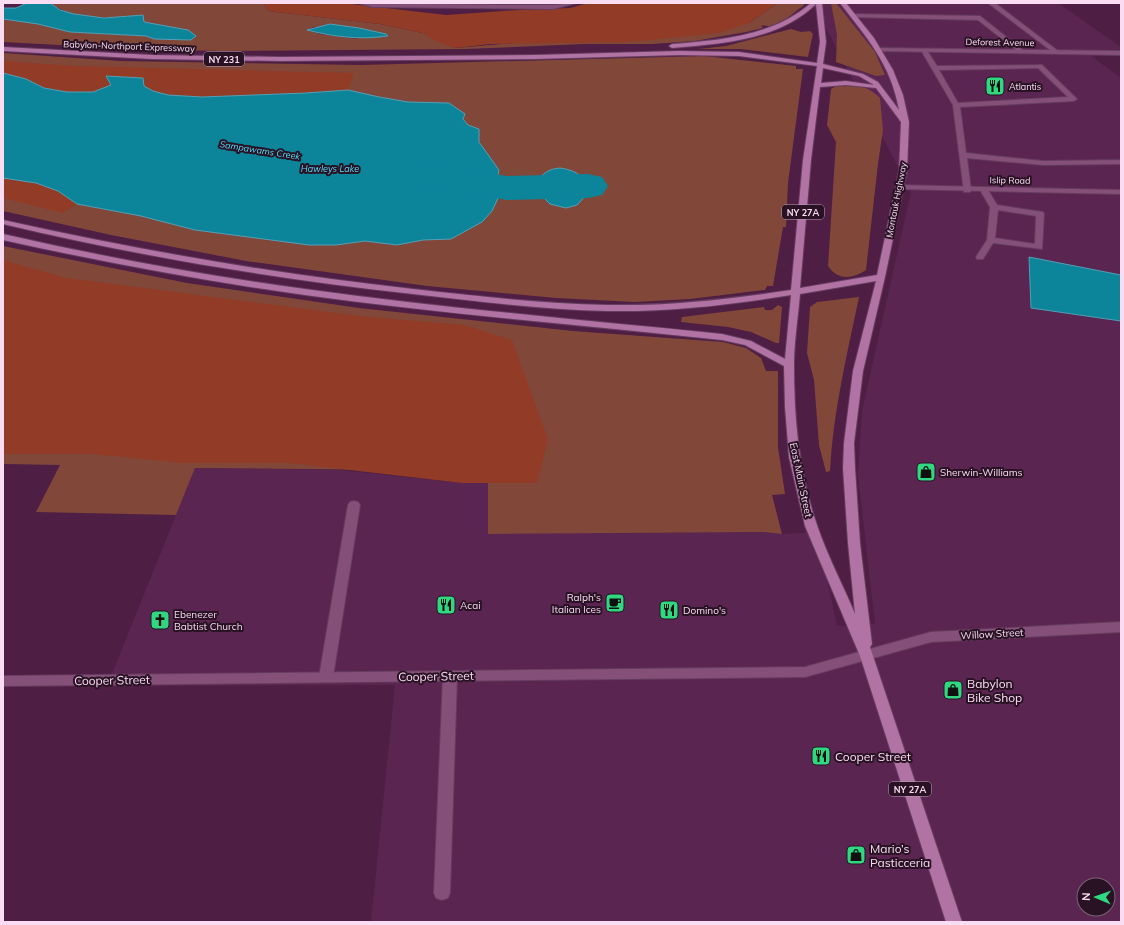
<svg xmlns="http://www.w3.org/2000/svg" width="1124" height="925" viewBox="0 0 1124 925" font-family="Mulish,sans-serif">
<rect width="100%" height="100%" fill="#4e1e45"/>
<path fill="#5b2552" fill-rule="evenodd" d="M813,3H1058L1121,47V50H1083L1121,78V275L1029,257L1031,308L1121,321V922H371L395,685L107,686L195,468L340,470L462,483H488V533L763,532L782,534L817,532L837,626L875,624L858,475L862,411L911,192ZM1084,885H1108V909H1084Z"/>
<path fill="#814739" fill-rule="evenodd" d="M50,3H264L268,11L380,24L423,33L455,48L749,23L775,5L776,3H805L803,6C793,13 782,24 770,26C766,26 764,25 761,26L763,28L746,32L695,41L652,44H585L466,49L222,51L134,49L3,42V19L38,24L70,32L146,36L154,39L163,26L143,22V15C112,18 76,22 50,3ZM314,27H319L359,39L320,34L307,30Z
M831,3H836L875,52L885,75L876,76L836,62L837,35Z
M791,29L801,32L810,31L813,34L808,57L740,49H698L726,46Z
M3,53L121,61L361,65L704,56L796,66V69H803L788,183L786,227H783L773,286H767L765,290L690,299L635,302L556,298L427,286L246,261L111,235L3,211Z
M847,84C861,85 870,88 880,98L883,130L878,164L866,270C853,279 838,281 828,266L836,142L827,125L831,89L838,85Z
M3,246L187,283L359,308L573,331L723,342L746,348L761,358L766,371H778V447L785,494L772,495L782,534L763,532L488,534V483L493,471L195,468L176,515L36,512L60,465L3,464Z
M859,297C847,355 833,412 830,471L826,472L819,445L814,380L807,353L810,307L817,302Z
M778,305L782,307L779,343H776L751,332L728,327L681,322L682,317L764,307L765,310H772Z"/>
<path fill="#923b26" d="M264,3H343L446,15L519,10L570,8L588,3H776L775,5L749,23L719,33L629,42L491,44L455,48L438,42L423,33L380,24L268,11Z
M3,61L76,66L354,73L348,90C314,93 280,94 246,95C215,96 172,102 144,86L143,78L106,77L111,85L93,92H67L44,88L26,79L3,73Z
M3,178L36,183L58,191L77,204L63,213L3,198Z
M3,260L66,278L367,317L464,325L512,340L548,440L537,483H462L289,463H184L93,454H3Z"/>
<path fill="#0c859b" stroke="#539fb5" d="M27,3H50L60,10L74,14L104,18L143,15L144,22L188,30L196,36L191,40L154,39L146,36L70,32L38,24L3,19V8H16Z
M330,24L359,28L386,34L388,36C361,40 334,37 307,30Z
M3,73L26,79L44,88L67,92H93L111,85L106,76L143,78L144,86L153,91L168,95L202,97L306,93L348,90L379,97L408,102L449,103L465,114L463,119L468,125L479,129V142L499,170L497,179L499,183L506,184L507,192L500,194L492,211L482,222L451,239L423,240L397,245L365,241L336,245H309L195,230L141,216L77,204L58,191L36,183L3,178Z
M560,168C574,170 588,176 588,193L577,205L566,208L550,204L540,194L518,192L517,184L537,181C544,173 548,169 560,168Z
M1029,257L1121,275V321L1031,308Z"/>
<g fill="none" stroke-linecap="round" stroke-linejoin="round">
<path fill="#0c859b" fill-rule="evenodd" d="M430,164L507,176L588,174L602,177L608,186L602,195L588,198L507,200L416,184L410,176L416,168Z"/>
<g stroke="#663c5f" stroke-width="2">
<path id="service" d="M988,3H995L1058,51V53H1054Z
M853,14L980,16L1025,52L1020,53L978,20L851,17V15Z
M922,49H926L937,66L1042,65L1077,99L1074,101L960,107L966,153L1043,161L1121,160V164L1043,165L967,158L971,190L970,192H964L953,105L921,50ZM1038,68L1068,97L958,103L939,70Z
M981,188H987L997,205L1043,212L1044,214L1042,249L993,243L983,259H977L976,257L987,240L990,207L980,190ZM998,210L1036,216L1035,244L995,238Z
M354,501L358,502L360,505L333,677L331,681L326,682L321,681L319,677L348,505L350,502Z
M450,671L455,672L457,676L450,893L448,898L442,900L436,898L434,893L443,676L445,672Z"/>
</g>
<g stroke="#663c5f" stroke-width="2">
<path id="minor" d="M358,3L519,5H553L577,3L553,9L372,7Z
M879,48L1121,51V55L877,51V49Z
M896,185L1121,190V194L899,189H896Z
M1121,622V632L931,642L805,677L3,686V676L805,667L931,632Z"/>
</g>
<g stroke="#663c5f" stroke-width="2">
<path id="primary" d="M811,3H822L826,42L823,64L863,74L878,82L899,110C891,64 867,38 840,3H846L874,38L893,70L903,95L909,122L907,171L885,277L863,371L854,443L855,468L860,543L872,644L870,647L962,922H946L860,656L805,526L789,457L785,407L784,366L745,345L722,340C583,325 443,314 305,295C203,281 103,262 3,240V234C103,257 203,275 305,289C443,308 583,320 722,334L751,341L785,359L791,295C730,305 669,312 608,311C542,310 477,301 413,294C275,279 138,256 3,224V220C138,250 275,274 413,289C478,296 543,304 608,305C669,306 731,299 791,290L803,160L817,66L739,56L679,55L535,59L280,61L152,59L3,51V47L152,55L280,57L535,55L679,51L739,52L817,63L820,42L816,4C779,40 722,44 672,48L669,46L672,44C721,40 773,36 811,3ZM823,68L859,76L874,85L846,81L821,83ZM846,85L876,88L901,122L899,171L877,275L800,288L811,160L820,87ZM876,281L853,371L844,443L843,468L848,543L855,614C843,585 827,555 817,525C799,474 794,420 794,366C794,342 798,318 800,294Z"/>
</g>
<use href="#service" fill="#845079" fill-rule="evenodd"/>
<use href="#minor" fill="#845079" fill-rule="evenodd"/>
<use href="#primary" fill="#b073a3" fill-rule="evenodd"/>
</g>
<defs>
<g id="restaurant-square" transform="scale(1)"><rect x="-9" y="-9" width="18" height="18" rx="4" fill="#31d882" stroke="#281223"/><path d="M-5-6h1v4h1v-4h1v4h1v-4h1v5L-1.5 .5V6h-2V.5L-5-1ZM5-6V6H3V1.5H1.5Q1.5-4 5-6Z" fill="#111"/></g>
<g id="shop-square" transform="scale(1)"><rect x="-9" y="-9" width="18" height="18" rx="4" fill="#31d882" stroke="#281223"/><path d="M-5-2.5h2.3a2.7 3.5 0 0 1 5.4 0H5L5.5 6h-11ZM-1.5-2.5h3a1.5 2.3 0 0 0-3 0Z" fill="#111"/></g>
<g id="cafe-square" transform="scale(1)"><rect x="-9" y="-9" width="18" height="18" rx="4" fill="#31d882" stroke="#281223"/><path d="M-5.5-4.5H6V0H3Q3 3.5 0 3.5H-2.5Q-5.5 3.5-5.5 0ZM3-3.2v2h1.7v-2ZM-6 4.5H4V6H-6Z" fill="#111"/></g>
<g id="church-square" transform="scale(1)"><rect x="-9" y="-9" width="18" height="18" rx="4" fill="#31d882" stroke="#281223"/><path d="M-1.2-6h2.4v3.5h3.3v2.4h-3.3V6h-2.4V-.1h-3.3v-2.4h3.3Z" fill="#111"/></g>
</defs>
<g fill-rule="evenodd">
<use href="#restaurant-square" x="995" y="86"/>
<use href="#shop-square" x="926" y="472"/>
<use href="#cafe-square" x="615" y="603"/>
<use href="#restaurant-square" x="446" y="605"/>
<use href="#restaurant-square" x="669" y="610"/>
<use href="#church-square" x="160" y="620"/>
<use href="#shop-square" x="953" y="690"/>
<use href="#restaurant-square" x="821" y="756"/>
<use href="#shop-square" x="856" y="855"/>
</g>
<g text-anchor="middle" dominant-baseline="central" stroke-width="4" stroke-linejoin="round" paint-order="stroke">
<g font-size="9" fill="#fadcf3" stroke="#281223">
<text transform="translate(1000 42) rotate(1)">Deforest Avenue</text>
<text transform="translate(129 46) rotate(2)">Babylon-Northport Expressway</text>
<text transform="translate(1010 180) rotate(1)">Islip Road</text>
<text transform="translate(896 200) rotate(-79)">Montauk Highway</text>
</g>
<g fill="#281223" stroke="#bb9fb5" stroke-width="1">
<rect x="204" y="52" width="40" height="14" rx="3"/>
<rect x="782" y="205" width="42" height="14" rx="3"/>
<rect x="889" y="782" width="42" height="14" rx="3"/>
</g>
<g font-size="9" font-weight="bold" fill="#fadcf3">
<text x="224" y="59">NY 231</text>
<text x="803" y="212">NY 27A</text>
<text x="910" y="789">NY 27A</text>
</g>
<g font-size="9" fill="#fadcf3" stroke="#281223" text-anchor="start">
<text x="1009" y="86">Atlantis</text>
</g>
<g font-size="9" font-style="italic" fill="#57defb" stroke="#281223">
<text transform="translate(260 150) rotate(9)">Sampawams Creek</text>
<text x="330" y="168">Hawleys Lake</text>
</g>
<g font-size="10" fill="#fadcf3" stroke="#281223" text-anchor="start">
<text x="940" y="472">Sherwin-Williams</text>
<text x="601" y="597" text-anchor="end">Ralph's<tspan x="601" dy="12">Italian Ices</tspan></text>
<text x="460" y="605">Acai</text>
<text x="683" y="610">Domino's</text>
<text x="174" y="614">Ebenezer<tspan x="174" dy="12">Babtist Church</tspan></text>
</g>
<g font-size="10" fill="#fadcf3" stroke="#281223">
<text transform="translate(801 480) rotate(78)">East Main Street</text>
<text transform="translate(992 634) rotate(-3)">Willow Street</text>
</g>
<g font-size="12" fill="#fadcf3" stroke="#281223">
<text transform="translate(436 676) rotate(-1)">Cooper Street</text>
<text transform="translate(112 680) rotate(-1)">Cooper Street</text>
</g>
<g font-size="12" fill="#fadcf3" stroke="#281223" text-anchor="start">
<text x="967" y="683">Babylon<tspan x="967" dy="14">Bike Shop</tspan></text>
<text x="835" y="756">Cooper Street</text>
<text x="870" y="848">Mario’s<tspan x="870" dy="14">Pasticceria</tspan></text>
</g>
</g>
<rect width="1124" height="925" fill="none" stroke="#fadcf3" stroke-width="8"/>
<g transform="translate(1096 897) rotate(272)"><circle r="19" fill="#281223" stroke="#7c6376"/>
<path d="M0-3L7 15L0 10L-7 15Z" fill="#31d882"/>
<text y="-6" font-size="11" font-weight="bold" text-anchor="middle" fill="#fadcf3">N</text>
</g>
</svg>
